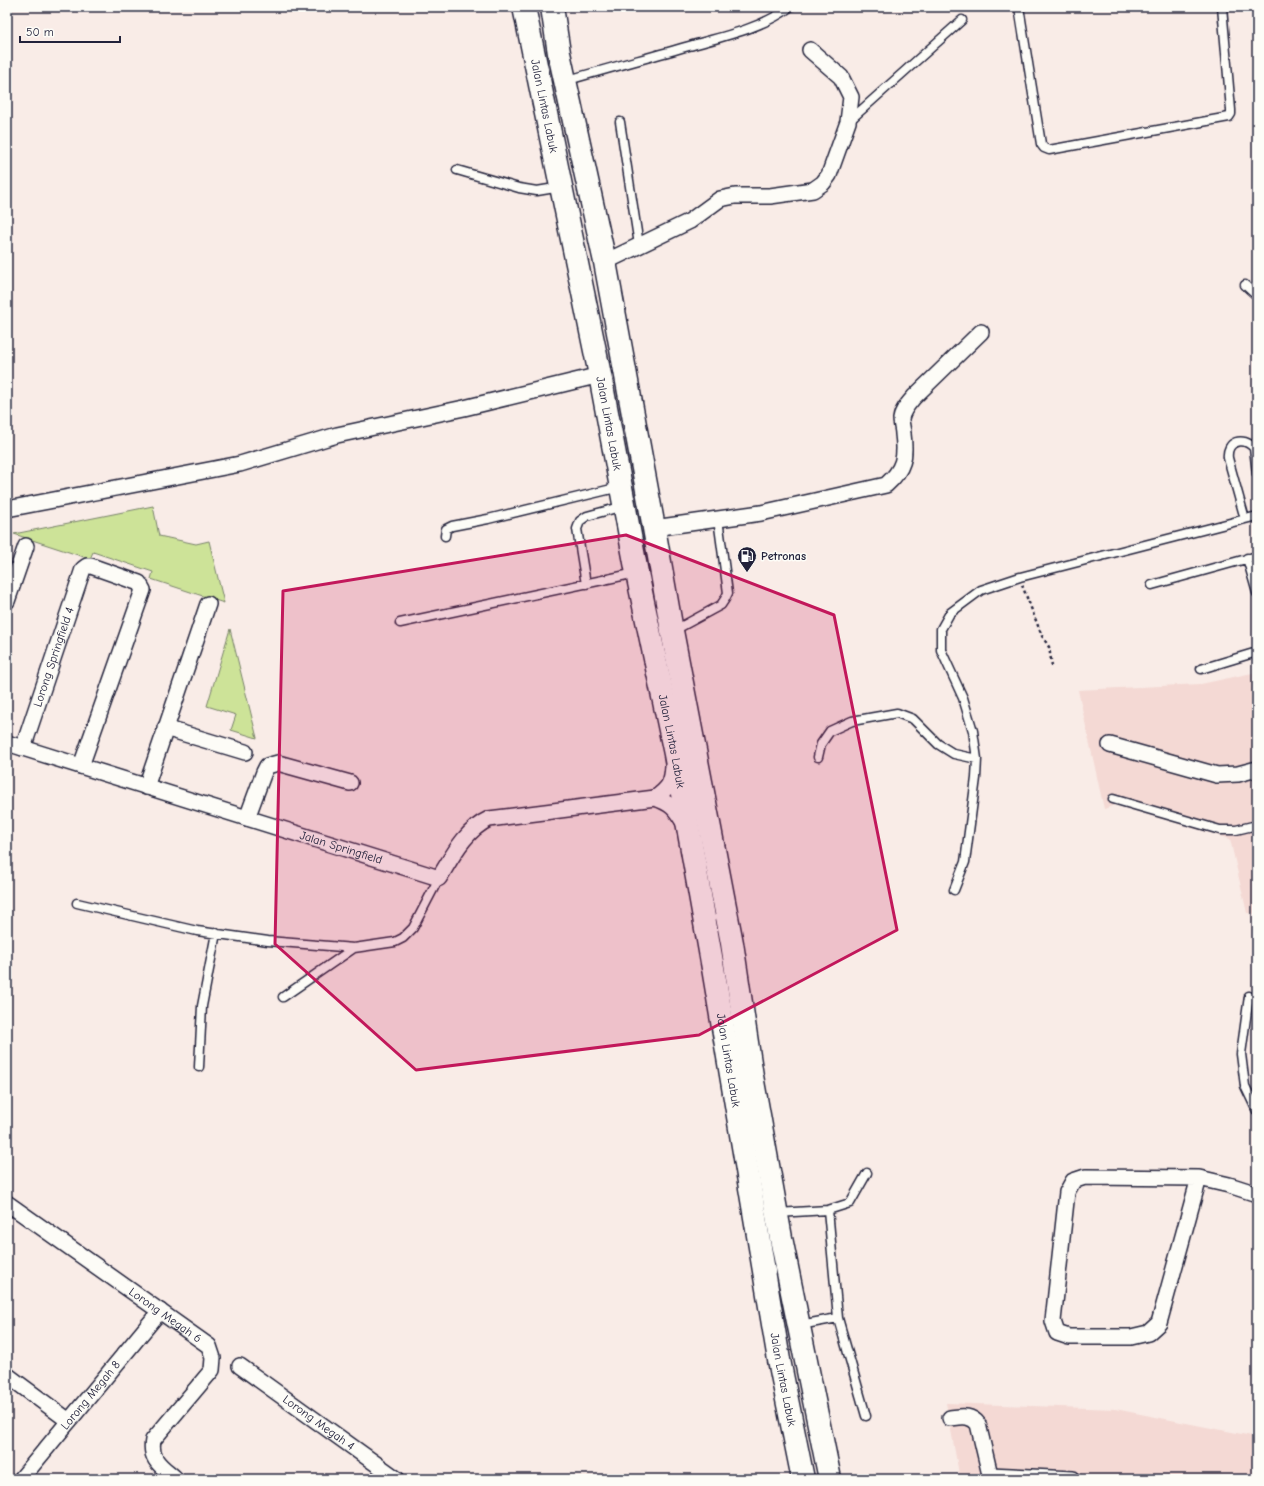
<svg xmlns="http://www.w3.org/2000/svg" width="1264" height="1486" viewBox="0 0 1264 1486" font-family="'Comic Neue',sans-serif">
<rect width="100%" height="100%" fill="#f9ece7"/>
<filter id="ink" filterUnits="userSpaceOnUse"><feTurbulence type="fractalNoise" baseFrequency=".025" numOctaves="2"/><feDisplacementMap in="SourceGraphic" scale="8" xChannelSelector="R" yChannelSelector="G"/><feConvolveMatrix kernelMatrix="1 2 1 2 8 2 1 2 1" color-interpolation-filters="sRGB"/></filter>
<g filter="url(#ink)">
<path fill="#f4d9d4" d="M1257,672V914L1247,913L1230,839L1115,805L1104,809L1078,690L1201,684Z
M946,1403L1115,1409L1257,1437V1479H960Z"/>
<path fill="#cde398" stroke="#78826a" d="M153,506L159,536L196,544L209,541L224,603L151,579L153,572L93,552L90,559L14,534Z
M230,629L257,738L231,730L236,715L207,706Z"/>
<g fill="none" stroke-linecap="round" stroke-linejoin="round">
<g stroke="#22223b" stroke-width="11">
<path id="service" d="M1019,7L1041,144L1044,148L1049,150L1229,117L1231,114V110L1222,7
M565,81C606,69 647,58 689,46C721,37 763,28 790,7
M620,122L639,245
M848,122L962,20
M457,170L519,188L537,191L561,187
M1245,285L1257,296
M1245,519L1228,458C1226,441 1243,436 1254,448L1257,474
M445,536L446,529L452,526L488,519L620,487
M1247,558L1257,593
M586,584L577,529L580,521L587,516L624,506
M1152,585L1257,556
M400,623L636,573
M673,631L721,605L725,599L728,593L718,519
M1201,669L1257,652
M818,757L821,744L830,731L852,721L897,713L913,719L938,744L954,754L977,759
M1113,799L1220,830H1236L1257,825
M954,890L965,862L976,778L977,759L973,731L963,698L941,650V629L950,613L981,590L1020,577L1257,516
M77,903L197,931L268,941L354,948L395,942L403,938L413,928L439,878
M1249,996L1241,1054L1245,1086L1257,1111
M283,997L354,948
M199,1067L202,1006L216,933
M777,1213L828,1210L850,1203L867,1173
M838,1318L866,1416
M800,1325L838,1318L828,1210"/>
</g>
<g stroke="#22223b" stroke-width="18">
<g id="minor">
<path d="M605,262L690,221L720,199L735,196H770L813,190L823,183L829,175L848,122L851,97L841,77L810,50"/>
<path d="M7,509L240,464L337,435L464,408L600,375"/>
<path d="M654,528L761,513L886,485C904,469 906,457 903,434C903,429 901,424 901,419C902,410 909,403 914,397L981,332"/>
<path d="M7,601L26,546"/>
<path d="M165,728L245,752"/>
<path id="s1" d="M7,743L439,878C452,857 465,830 489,819L655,798C672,804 675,808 684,823"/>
<path d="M1110,745L1217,775L1238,774L1257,769"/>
<path id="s2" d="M23,748L83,569L87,566H91L139,583L143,590L81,766"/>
<path d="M146,787L208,604"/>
<path d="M655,798C669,788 672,783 673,766"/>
<path d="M247,818L264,772L267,766L278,763L350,783"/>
<path d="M1199,1178L1159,1323L1148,1333L1131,1337H1069L1057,1333L1053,1321L1067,1192L1073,1181L1085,1177L1199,1178L1229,1185L1257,1194"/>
<path id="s3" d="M7,1203L209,1346L213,1358L212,1370L153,1440C149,1461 163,1467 176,1479"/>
<path id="s4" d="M240,1366L397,1479"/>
<path d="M7,1375L69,1421"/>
<path d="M950,1418C961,1417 970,1414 978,1424L991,1479"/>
<path d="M990,1475L1073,1479"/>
<path id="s5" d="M21,1479L160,1311"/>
</g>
</g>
<g stroke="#22223b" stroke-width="25">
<g id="primary">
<path id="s6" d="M524,7L600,375L637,573L675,754L713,968L779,1360L803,1479"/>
<path d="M552,7L559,53L605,262L654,528L672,631L732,943L752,1076L781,1238L830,1479"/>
</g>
</g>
<path stroke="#22223b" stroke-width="2.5" stroke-dasharray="3 3" stroke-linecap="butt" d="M1022,585L1042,636L1049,647L1052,666"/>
<use href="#service" stroke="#fdfcf7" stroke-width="8"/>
<use href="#minor" stroke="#fdfcf7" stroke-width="15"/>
<use href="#primary" stroke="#fdfcf7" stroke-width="22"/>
</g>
</g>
<path fill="#c2185b" fill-opacity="0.2" stroke="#c2185b" stroke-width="3" stroke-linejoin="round" d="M626,535L834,615L897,930L699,1035L416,1070L275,944L283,591Z"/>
<defs>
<g id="fuel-pin" transform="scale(1)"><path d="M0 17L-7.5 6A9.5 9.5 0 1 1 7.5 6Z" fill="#22223b" stroke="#fdfcf7"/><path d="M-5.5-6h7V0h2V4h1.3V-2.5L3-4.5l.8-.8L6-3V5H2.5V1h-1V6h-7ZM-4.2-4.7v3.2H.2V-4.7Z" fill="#fff"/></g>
</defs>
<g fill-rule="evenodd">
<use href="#fuel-pin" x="747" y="556"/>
</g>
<g text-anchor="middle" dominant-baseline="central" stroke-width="3" stroke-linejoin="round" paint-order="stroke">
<g font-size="12" fill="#22223b" stroke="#fdfcf7">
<text stroke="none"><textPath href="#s6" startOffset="101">Jalan Lintas Labuk</textPath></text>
<text stroke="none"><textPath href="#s6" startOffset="425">Jalan Lintas Labuk</textPath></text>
<text stroke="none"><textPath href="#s2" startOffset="96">Lorong Springfield 4</textPath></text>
<text stroke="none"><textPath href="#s6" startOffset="749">Jalan Lintas Labuk</textPath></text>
<text stroke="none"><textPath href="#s1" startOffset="350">Jalan Springfield</textPath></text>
<text stroke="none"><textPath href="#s6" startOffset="1073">Jalan Lintas Labuk</textPath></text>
<text stroke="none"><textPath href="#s3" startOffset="194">Lorong Megah 6</textPath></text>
<text stroke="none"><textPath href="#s6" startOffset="1397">Jalan Lintas Labuk</textPath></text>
<text stroke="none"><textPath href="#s5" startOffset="109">Lorong Megah 8</textPath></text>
<text stroke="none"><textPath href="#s4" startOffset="97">Lorong Megah 4</textPath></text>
</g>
<g font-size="12" font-weight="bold" fill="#22223b" stroke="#fdfcf7" text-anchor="start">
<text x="761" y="556">Petronas</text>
</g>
</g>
<rect width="1264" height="1486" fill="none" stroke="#fdfcf7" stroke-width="24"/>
<rect x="12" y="12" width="1240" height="1462" fill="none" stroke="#22223b" stroke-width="1.5" filter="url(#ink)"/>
<path d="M20 36v6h100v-6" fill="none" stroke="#22223b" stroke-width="2"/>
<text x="26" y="36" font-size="12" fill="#22223b" stroke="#fdfcf7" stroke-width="3" paint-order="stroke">50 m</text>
</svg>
